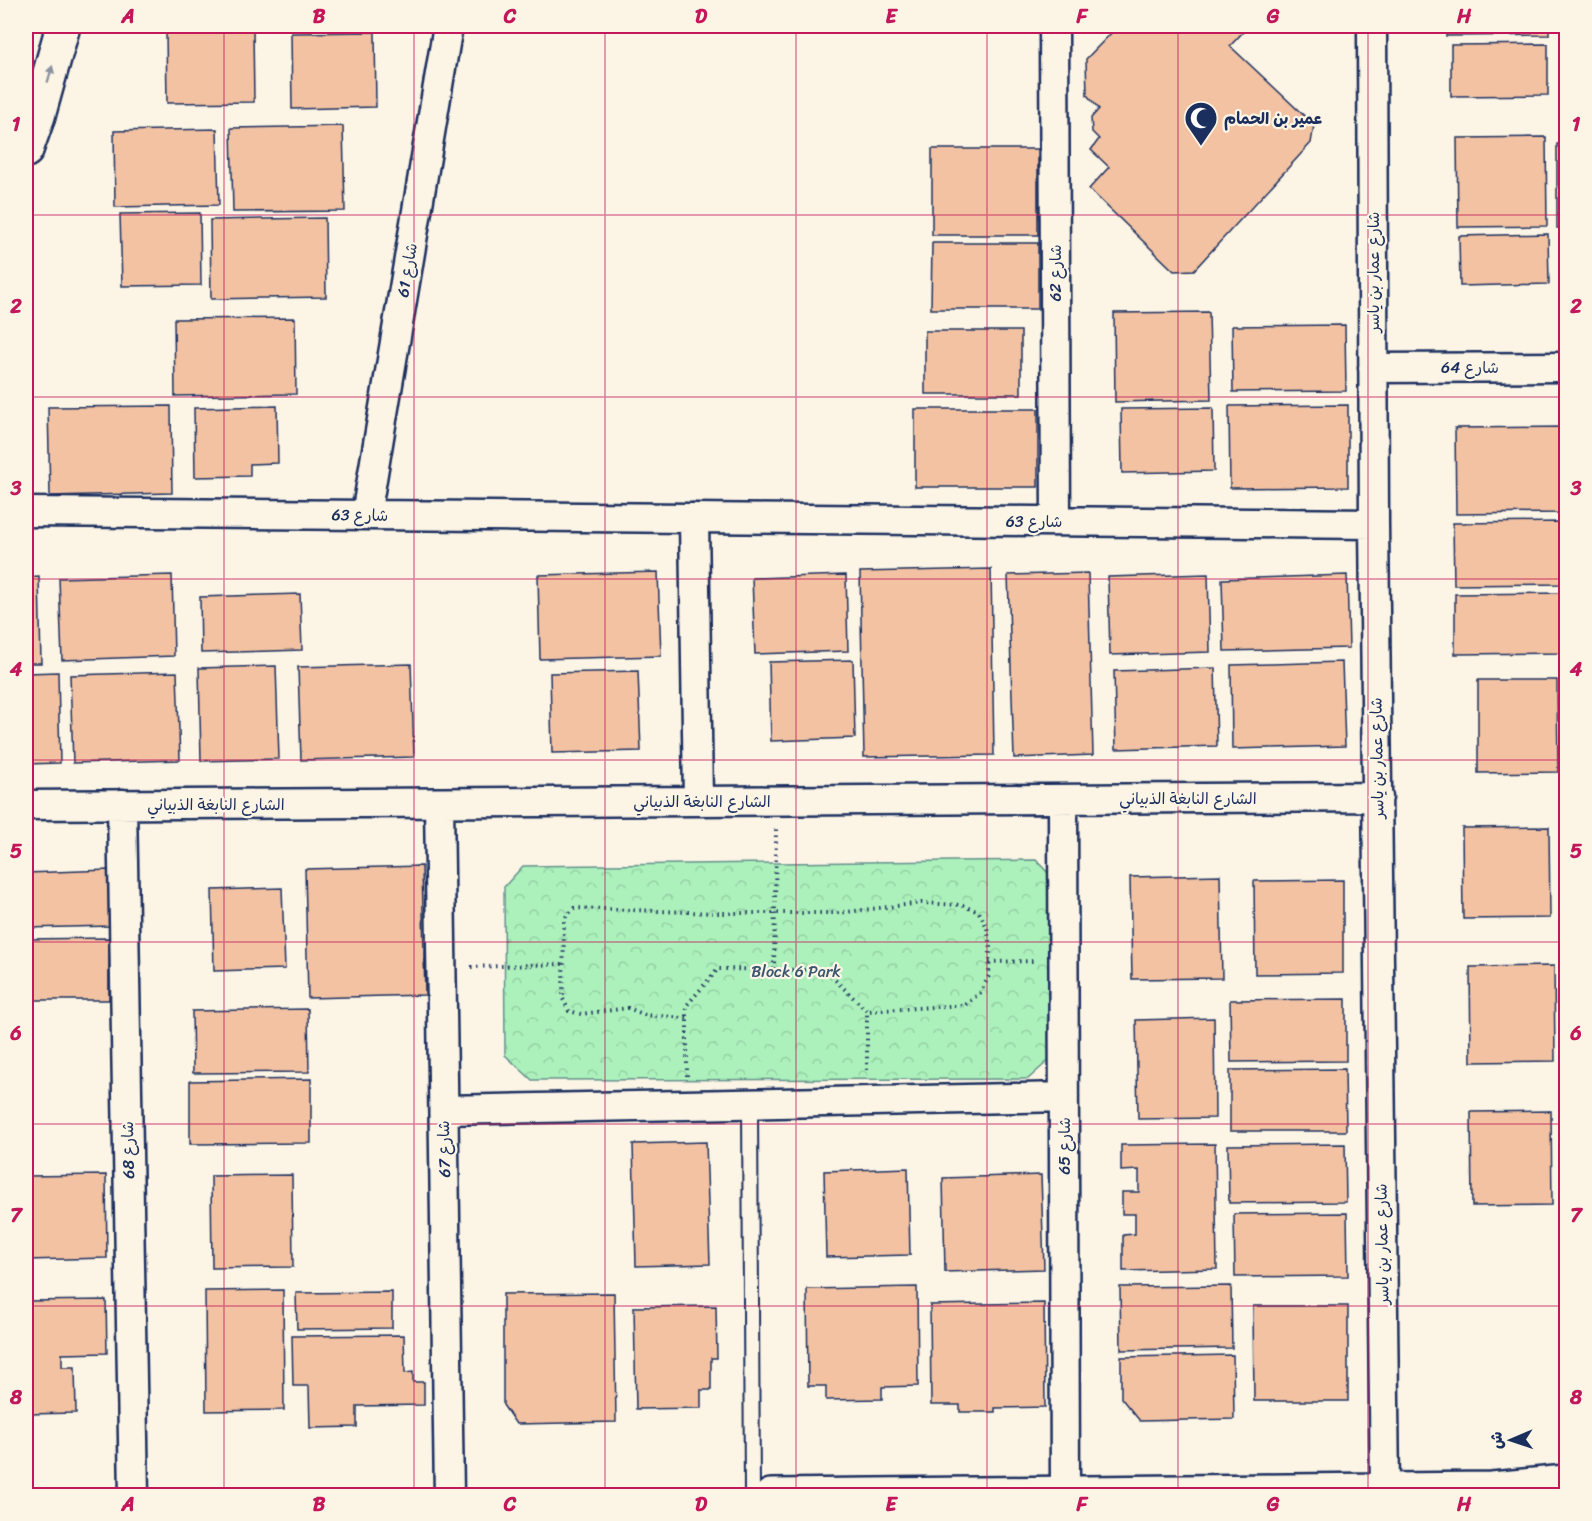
<svg xmlns="http://www.w3.org/2000/svg" width="1592" height="1521" viewBox="0 0 1592 1521" font-family="Sriracha,'Playpen Sans Arabic',sans-serif">
<defs>
<pattern id="park-crowns" width="20" height="18" patternUnits="userSpaceOnUse" patternTransform="scale(1.5)"><rect width="20" height="18" fill="#acf1bb"/><path d="M2 6a3 3 0 1 1 6 0M12 15a3 3 0 1 1 6 0" fill="none" stroke="#93cfa3"/></pattern>
</defs>
<rect width="100%" height="100%" fill="#fcf5e5"/>
<filter id="ink" filterUnits="userSpaceOnUse"><feTurbulence type="fractalNoise" baseFrequency=".0167" numOctaves="2"/><feDisplacementMap in="SourceGraphic" scale="12" xChannelSelector="R" yChannelSelector="G"/><feConvolveMatrix kernelMatrix="1 2 1 2 8 2 1 2 1" color-interpolation-filters="sRGB"/></filter>
<g filter="url(#ink)">
<path fill="url(#park-crowns)" stroke="#64908c" stroke-width="1.5" d="M1036,860L1060,886L1057,1053L1028,1079L532,1080L505,1055L504,887L523,866Z"/>
<path fill="#f2c2a2" stroke="#1b2f5e" stroke-width="1.5" d="M1118,26H1236L1243,32L1230,46L1314,125L1311,143L1194,270L1174,271L1089,189L1109,167L1091,150L1099,139L1092,132L1091,118L1099,109L1087,95L1086,59Z
M1446,26H1549V35L1446,36Z
M253,30L254,102L167,103L166,31Z
M375,32L376,107L292,109L291,33Z
M1548,44V95L1451,96V45Z
M1563,45H1566V127H1563Z
M343,126L345,211L233,212L231,128Z
M217,129L219,205L115,207L114,131Z
M1546,137L1547,226L1458,227L1457,138Z
M1557,144H1566V228H1557Z
M932,149H1038V235H932Z
M200,213L201,285L122,286L120,214Z
M325,218L326,297L211,299L210,220Z
M1548,234L1549,284L1460,286L1459,236Z
M1564,238H1566V317H1565Z
M932,243H1038V309H931Z
M1209,312L1211,400L1115,402L1114,313Z
M295,318L296,394L175,396L174,319Z
M1345,325L1346,391L1233,392L1232,326Z
M925,331H1021V394H925Z
M1348,405V487L1230,488L1229,406Z
M171,406L172,493L50,496L48,407Z
M277,406L278,463L250,464V476L195,477L194,408Z
M1213,408L1214,471L1122,473L1121,409Z
M915,409H1038V487H915Z
M1566,427V513L1456,514L1455,428Z
M1565,522V584L1454,585L1453,523Z
M991,569L994,755L864,757L860,572Z
M658,572L661,656L540,659L538,575Z
M1088,573L1093,755L1014,758L1008,575Z
M1208,574L1210,652L1110,655L1108,577Z
M172,575L174,656L62,660L59,578Z
M846,575L848,651L755,654L752,578Z
M1347,575L1349,648L1224,651L1222,579Z
M39,576L41,663H26V577Z
M1566,593V653L1455,654V594Z
M300,594L302,650L201,653L200,597Z
M853,660L855,738L771,741L769,662Z
M1342,662L1345,746L1232,749L1231,665Z
M411,664L414,757L301,760L298,667Z
M276,666L279,759L201,761L199,668Z
M1215,668L1217,746L1116,749L1114,671Z
M638,671L641,751L552,753L550,673Z
M58,672L60,763L26,764V673Z
M177,672L180,760L73,763L70,675Z
M1478,680H1557L1558,772L1478,773Z
M1549,827L1550,918L1463,919L1462,828Z
M422,866L425,995L308,998L305,869Z
M109,870L111,926L26,928V873Z
M1220,875L1222,978L1132,979L1130,877Z
M1343,880V973L1255,974L1254,881Z
M282,888L285,969L214,971L212,890Z
M109,938V1000H26V939Z
M1554,966L1555,1061L1471,1062L1470,967Z
M1346,999V1061L1231,1062L1230,1000Z
M308,1009L309,1072L193,1073L192,1011Z
M1214,1018L1215,1118L1138,1119L1136,1020Z
M1345,1069L1346,1131H1230V1070Z
M311,1079V1143L190,1144V1081Z
M1551,1111L1552,1205L1472,1206L1471,1112Z
M706,1142L710,1264L636,1266L633,1144Z
M1215,1144L1217,1269L1123,1271V1235L1135,1234V1214H1122V1192H1139V1170L1121,1171V1145Z
M1345,1144L1346,1202L1229,1203L1228,1145Z
M908,1168L910,1255L826,1257L824,1171Z
M106,1175L107,1258L26,1260V1176Z
M292,1175L293,1267L212,1268L211,1176Z
M1041,1175L1044,1269L945,1272L943,1178Z
M1347,1213L1348,1276L1235,1277L1234,1214Z
M1231,1286L1232,1348L1121,1350L1120,1287Z
M917,1287L918,1386L882,1387V1399L826,1400V1386H808L807,1289Z
M283,1290L284,1410L206,1411L205,1291Z
M392,1292V1328L297,1329L296,1293Z
M614,1293L616,1422L516,1424L503,1405V1294Z
M106,1300L107,1353L62,1354V1367H75L76,1413L26,1414V1301Z
M1044,1303L1045,1407L995,1408V1412H960V1405H931L930,1305Z
M716,1306L717,1358H711V1390H701V1408L636,1409L634,1307Z
M1253,1306H1348V1401H1254Z
M404,1335L405,1373L413,1372V1382H424V1405L357,1406V1427L310,1428L309,1386H293L292,1336Z
M1233,1355L1234,1419L1140,1421L1121,1398V1357Z"/>
<g fill="none" stroke-linecap="round" stroke-linejoin="round">
<g stroke="#1b2f5e" stroke-width="18">
<path id="lane" d="M750,1104L752,1496"/>
</g>
<g stroke="#1b2f5e" stroke-width="33">
<path id="street" d="M1054,26L1056,521
M1372,26L1374,524L1385,1490
M1373,368L1566,367
M26,512L1374,524
M366,515L448,26
M694,518L698,801
M1063,799L1065,1493
M439,803L449,1496
M122,804L134,1496
M26,805L1378,797
M444,1110L1064,1097"/>
</g>
<g stroke="#1b2f5e" stroke-width="38">
<path id="secondary" d="M26,150L38,116L63,26
M771,1496L1492,1489L1566,1482"/>
</g>
<path stroke="#1b2f5e" stroke-width="4" stroke-dasharray="1.5 4.5" stroke-linecap="butt" d="M989,962L1033,961
M471,967L563,964
M774,969L776,829
M687,1018L645,1015L628,1008L581,1014L569,1011L563,999L564,919L574,908L717,913H838L921,903L961,905L979,912L987,927L990,947L989,976L980,993L965,1005L867,1011
M687,1076V1005L718,969L825,970L867,1011V1070"/>
<use href="#lane" stroke="#fcf5e5" stroke-width="14"/>
<use href="#street" stroke="#fcf5e5" stroke-width="28"/>
<use href="#secondary" stroke="#fcf5e5" stroke-width="33"/>
</g>
<defs><path id="oneway-solid" d="M-6-.8H1V-3.2L6.5 0L1 3.2V.8H-6Z" transform="scale(1.5)"/></defs>
<use fill="#8c92a2" href="#oneway-solid" transform="translate(50 74) rotate(-74)"/>
</g>
<path fill="none" stroke="#c2185b" stroke-width="1.5" stroke-opacity="0.55" d="M224,26V1496M414,26V1496M605,26V1496M796,26V1496M987,26V1496M1178,26V1496M1368,26V1496M26,215H1566M26,397H1566M26,579H1566M26,760H1566M26,942H1566M26,1124H1566M26,1306H1566"/>
<defs>
<g id="mosque-pin" transform="scale(1.725)"><path d="M0 17L-7.5 6A9.5 9.5 0 1 1 7.5 6Z" fill="#1b2f5e" stroke="#fcf5e5"/><path d="M3.5-4.9A6 6 0 1 0 3.5 4.9A5 5 0 1 1 3.5-4.9Z" fill="#fff"/></g>
</defs>
<g fill-rule="evenodd">
<use href="#mosque-pin" x="1201" y="118"/>
</g>
<g text-anchor="middle" dominant-baseline="central" stroke-width="4.5" stroke-linejoin="round" paint-order="stroke">
<g font-size="16" font-weight="bold" fill="#1b2f5e" stroke="#fcf5e5" text-anchor="start">
<text x="1224" y="118">عمير بن الحمام</text>
</g>
<g font-size="16" fill="#1b2f5e" stroke="#fcf5e5">
<text transform="translate(407 270) rotate(-80)">شارع 61</text>
<text transform="translate(1373 272) rotate(-90)">شارع عمار بن ياسر</text>
<text transform="translate(1055 273) rotate(-90)">شارع 62</text>
<text x="1470" y="367">شارع 64</text>
<text transform="translate(360 515) rotate(1)">شارع 63</text>
<text x="1034" y="521">شارع 63</text>
<text transform="translate(1377 758) rotate(-91)">شارع عمار بن ياسر</text>
<text x="1188" y="798">الشارع النابغة الذبياني</text>
<text x="702" y="801">الشارع النابغة الذبياني</text>
<text x="216" y="804">الشارع النابغة الذبياني</text>
<text transform="translate(1064 1146) rotate(-90)">شارع 65</text>
<text transform="translate(444 1149) rotate(-91)">شارع 67</text>
<text transform="translate(128 1150) rotate(-91)">شارع 68</text>
<text transform="translate(1382 1244) rotate(-91)">شارع عمار بن ياسر</text>
</g>
<g font-size="16" fill="#385671" stroke="#fcf5e5">
<text x="796" y="971">Block 6 Park</text>
</g>
</g>
<rect width="1592" height="1521" fill="none" stroke="#fcf5e5" stroke-width="66"/>
<g transform="translate(1511 1440) rotate(268)" stroke="#fcf5e5" stroke-width="4.5" paint-order="stroke">
<path d="M0-4.5L10 22L0 15L-10 22Z" fill="#1b2f5e"/>
<text y="-9" font-size="16" font-weight="bold" text-anchor="middle" fill="#1b2f5e">ش</text>
</g>
<rect x="33" y="33" width="1526" height="1455" fill="none" stroke="#c2185b" stroke-width="2"/>
<g font-size="20" text-anchor="middle" font-weight="bold" fill="#c2185b">
<text x="128" y="23">A</text>
<text x="319" y="23">B</text>
<text x="510" y="23">C</text>
<text x="701" y="23">D</text>
<text x="891" y="23">E</text>
<text x="1082" y="23">F</text>
<text x="1273" y="23">G</text>
<text x="1464" y="23">H</text>
<text x="16" y="131">1</text>
<text x="1576" y="131">1</text>
<text x="16" y="313">2</text>
<text x="1576" y="313">2</text>
<text x="16" y="495">3</text>
<text x="1576" y="495">3</text>
<text x="16" y="676">4</text>
<text x="1576" y="676">4</text>
<text x="16" y="858">5</text>
<text x="1576" y="858">5</text>
<text x="16" y="1040">6</text>
<text x="1576" y="1040">6</text>
<text x="16" y="1222">7</text>
<text x="1576" y="1222">7</text>
<text x="16" y="1404">8</text>
<text x="1576" y="1404">8</text>
<text x="128" y="1511">A</text>
<text x="319" y="1511">B</text>
<text x="510" y="1511">C</text>
<text x="701" y="1511">D</text>
<text x="891" y="1511">E</text>
<text x="1082" y="1511">F</text>
<text x="1273" y="1511">G</text>
<text x="1464" y="1511">H</text>
</g>
</svg>
